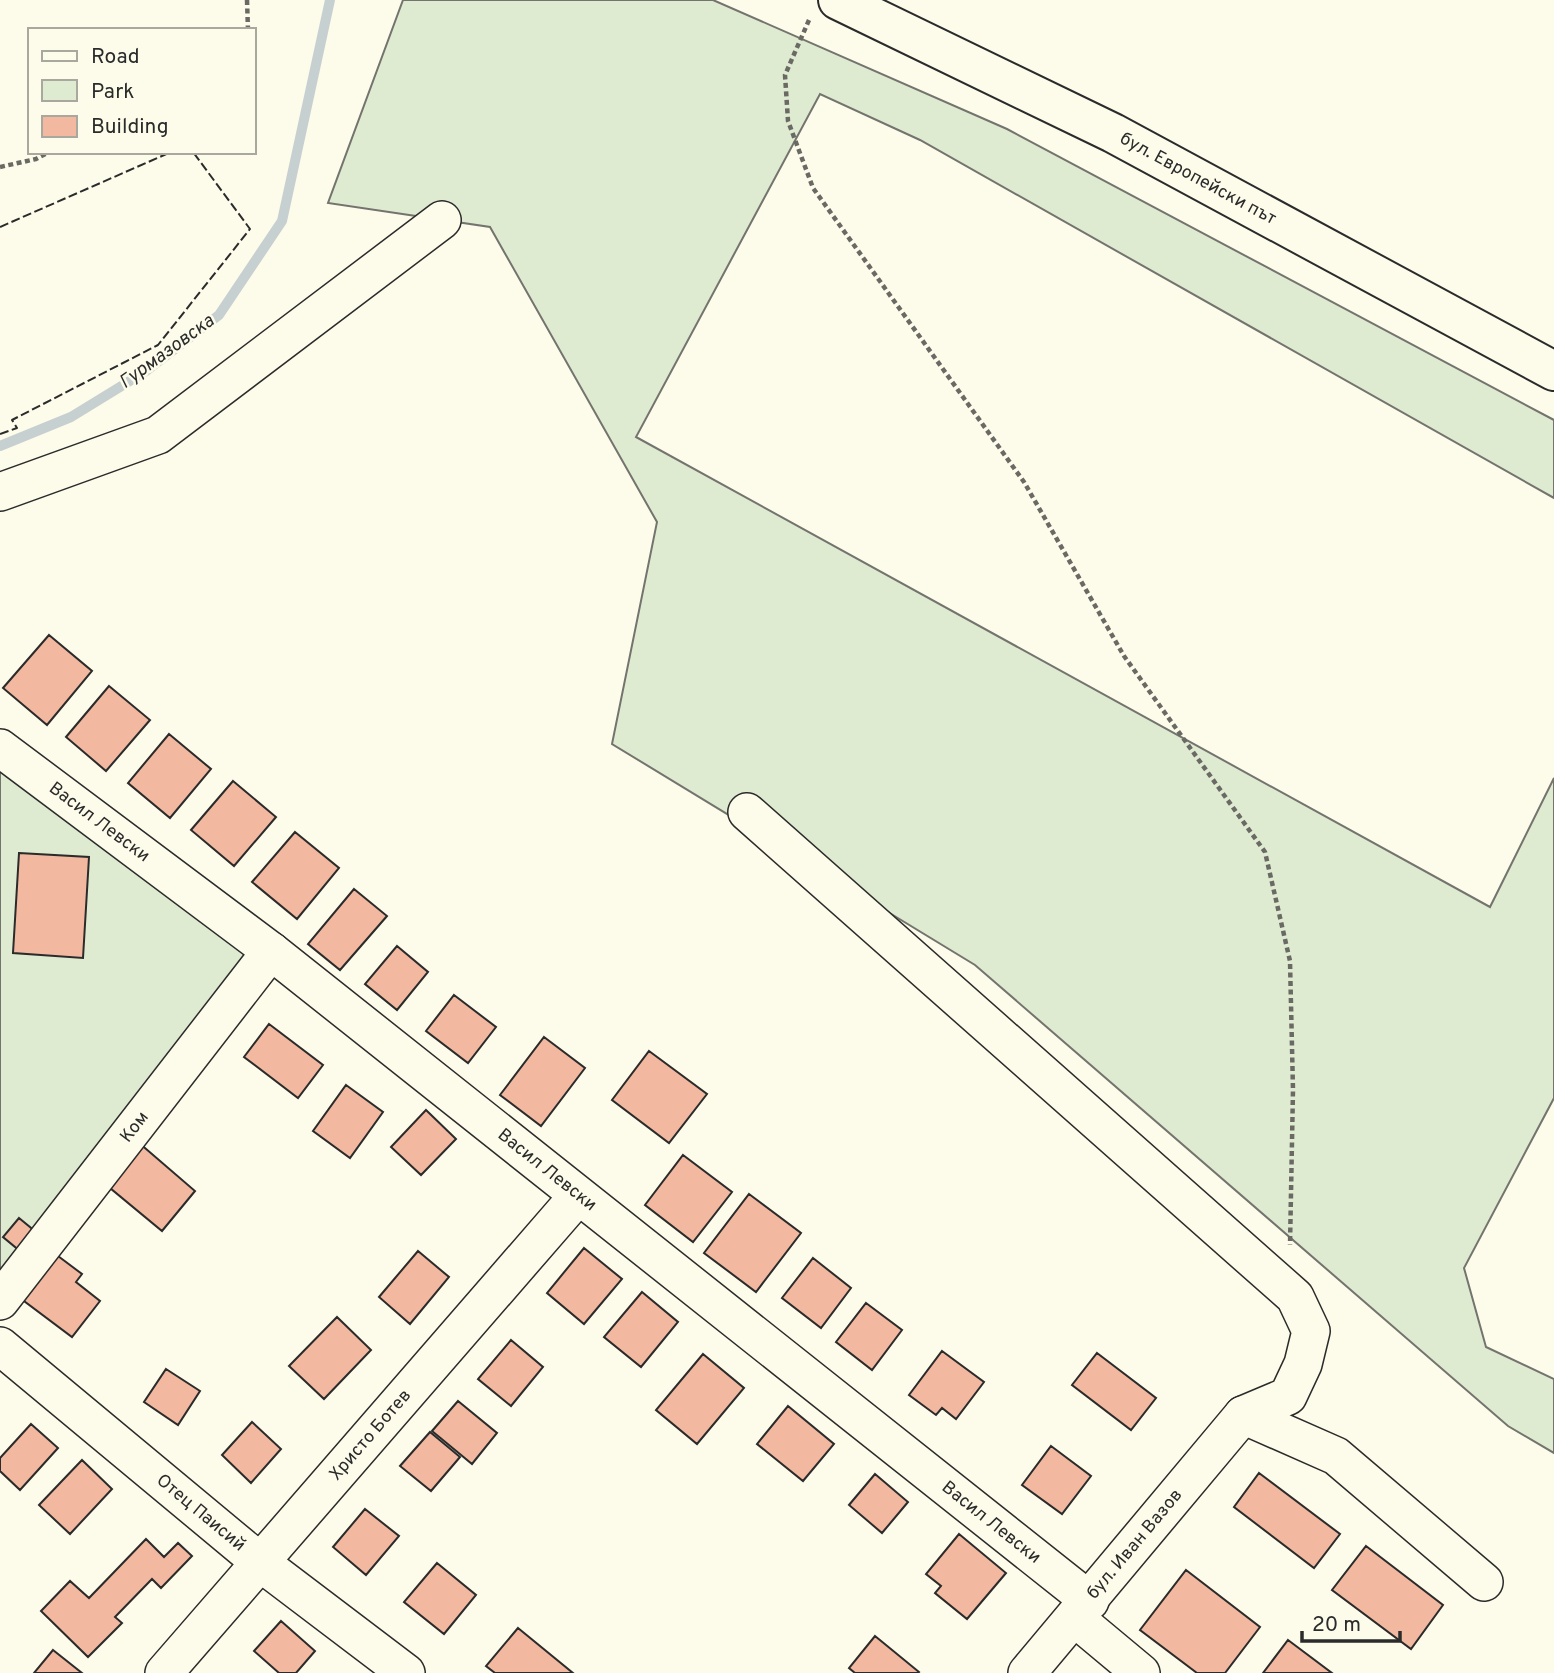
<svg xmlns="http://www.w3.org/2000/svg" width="1554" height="1673" viewBox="0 0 1554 1673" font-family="Overpass,sans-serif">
<rect width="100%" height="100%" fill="#fdfbea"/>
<path fill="#deebd1" stroke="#74746e" stroke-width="2" d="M403,0H713L1007,129L1554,420V498L920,140L820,94L636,437L1490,907L1554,778V1098L1464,1268L1486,1347L1554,1379V1453L1508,1426L975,965L612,744L657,522L490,227L328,203Z
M0,744L268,957L0,1293Z"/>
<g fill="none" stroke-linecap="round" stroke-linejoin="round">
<path stroke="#c7d0d0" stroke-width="10" d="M0,446L71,417L146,371L219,315L282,221L330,0"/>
</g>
<path fill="#f2b8a0" stroke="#2b2b2b" stroke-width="2" d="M49,635L92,671L47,725L3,688Z
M109,686L150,720L106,771L66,737Z
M169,734L211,769L170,818L128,783Z
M233,781L276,817L234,866L191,830Z
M295,832L339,868L297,919L252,882Z
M19,853L89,857L83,958L13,953Z
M354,889L387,916L340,970L308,944Z
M397,946L428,972L397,1010L365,984Z
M454,995L496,1027L468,1063L426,1031Z
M269,1024L323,1065L298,1098L244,1057Z
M544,1037L585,1068L541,1126L500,1095Z
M649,1051L707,1094L669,1143L612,1100Z
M346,1085L383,1112L350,1158L313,1131Z
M426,1110L456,1139L421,1175L391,1147Z
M138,1142L195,1191L162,1231L104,1183Z
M683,1155L732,1192L693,1242L645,1205Z
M749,1194L801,1233L756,1292L704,1253Z
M19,1218L42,1237L26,1256L3,1237Z
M584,1248L622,1279L584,1324L547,1293Z
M418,1251L449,1277L410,1324L379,1297Z
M54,1253L82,1274L76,1282L100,1301L72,1337L20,1298Z
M813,1258L851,1288L821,1328L782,1298Z
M642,1292L678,1322L641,1367L604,1337Z
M866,1303L902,1330L872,1370L836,1342Z
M337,1317L371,1350L324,1399L289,1366Z
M511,1340L543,1367L511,1406L478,1379Z
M942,1351L984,1382L956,1419L942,1408L936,1415L909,1395Z
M1097,1353L1156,1398L1131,1430L1072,1385Z
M703,1354L744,1388L697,1444L656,1410Z
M166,1369L200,1391L178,1425L144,1402Z
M458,1401L497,1433L472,1464L432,1431Z
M788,1406L834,1444L803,1481L757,1444Z
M252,1422L281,1449L251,1483L222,1455Z
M31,1424L58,1448L20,1490L0,1471V1458Z
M430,1432L460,1457L431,1491L400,1466Z
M1051,1446L1091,1476L1062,1514L1022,1485Z
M82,1460L112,1489L70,1534L39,1505Z
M1259,1473L1340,1534L1314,1568L1234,1507Z
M875,1474L908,1502L882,1533L849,1505Z
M365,1509L399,1536L366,1575L333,1547Z
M959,1534L1006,1573L967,1619L935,1593L941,1586L926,1574Z
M146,1539L164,1557L178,1543L192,1556L161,1588L152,1579L115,1617L122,1623L88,1657L41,1611L70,1581L89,1598Z
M1366,1546L1443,1605L1411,1649L1332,1590Z
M437,1563L476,1595L444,1634L404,1602Z
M1186,1570L1260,1627L1225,1673H1197L1140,1630Z
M281,1621L315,1651L296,1673H279L254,1651Z
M518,1628L573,1673H495L486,1666Z
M875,1636L919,1672L918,1673H855L849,1668Z
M1288,1640L1332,1673H1263Z
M53,1650L82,1673H34Z"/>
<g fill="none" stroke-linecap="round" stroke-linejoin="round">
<g stroke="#2b2b2b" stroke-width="40">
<g id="minor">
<path d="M0,492L158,435L442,220"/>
<path id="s1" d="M0,748L271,951L1090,1601"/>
<path d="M747,812L1295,1297L1311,1331L1303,1364L1288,1396L1243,1415L1336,1456L1484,1582"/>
<path id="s2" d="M0,1301L271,951"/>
<path id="s3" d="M0,1346L261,1563L406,1673"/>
<path d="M1075,1618L1141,1673"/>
<path id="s4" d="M164,1673L578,1196"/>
<path id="s5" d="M1027,1673L1243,1415"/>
</g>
</g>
<g stroke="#2b2b2b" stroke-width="42">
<g id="major">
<path id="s6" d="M838,0L1113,133L1554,371"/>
</g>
</g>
<path stroke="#6a6964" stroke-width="4.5" stroke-dasharray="5 3.5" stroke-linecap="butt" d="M247,0L248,30
M809,20L785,75L788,121L813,188L1024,482L1124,656L1265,852L1290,961L1293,1090L1290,1245
M0,167L36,159L49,152"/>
<use href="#minor" stroke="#fdfbea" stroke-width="37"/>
<use href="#major" stroke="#fdfbea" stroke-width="38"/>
<path stroke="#2b2b2b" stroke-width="2" stroke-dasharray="9 3.5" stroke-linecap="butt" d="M0,227L171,152
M0,434L17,428L12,420L158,345L250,229L193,152"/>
</g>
<g text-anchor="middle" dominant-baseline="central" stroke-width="5" stroke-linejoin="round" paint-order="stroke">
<g font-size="18" fill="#2b2b2b" stroke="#fdfbea">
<text stroke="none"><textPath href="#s6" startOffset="402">бул. Европейски път</textPath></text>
<text stroke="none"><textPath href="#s1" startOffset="124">Васил Левски</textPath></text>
<text stroke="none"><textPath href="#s2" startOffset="220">Ком</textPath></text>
<text stroke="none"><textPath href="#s1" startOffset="691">Васил Левски</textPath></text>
<text stroke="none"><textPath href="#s4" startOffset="315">Христо Ботев</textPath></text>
<text stroke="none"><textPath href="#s3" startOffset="261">Отец Паисий</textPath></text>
<text stroke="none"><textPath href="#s1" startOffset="1258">Васил Левски</textPath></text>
<text stroke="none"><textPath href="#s5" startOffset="168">бул. Иван Вазов</textPath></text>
</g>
<g font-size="19" font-style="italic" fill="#2b2b2b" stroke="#fdfbea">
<text transform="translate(167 352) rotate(-36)">Гурмазовска</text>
</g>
</g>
<rect x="28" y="28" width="228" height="126" fill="#fdfbea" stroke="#a9a89e" stroke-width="2"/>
<rect x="42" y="51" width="35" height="10" fill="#fdfbea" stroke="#a9a89e" stroke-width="2"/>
<text x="91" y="63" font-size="21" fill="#2b2b2b">Road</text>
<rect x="42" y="80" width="35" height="21" fill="#deebd1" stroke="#a9a89e" stroke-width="2"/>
<text x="91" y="98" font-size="21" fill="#2b2b2b">Park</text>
<rect x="42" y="116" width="35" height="21" fill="#f2b8a0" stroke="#a9a89e" stroke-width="2"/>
<text x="91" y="133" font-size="21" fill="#2b2b2b">Building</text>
<path d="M1302 1631v10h98v-10" fill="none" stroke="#2b2b2b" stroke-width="3.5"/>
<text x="1312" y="1631" font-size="21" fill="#2b2b2b" stroke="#fdfbea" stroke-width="5" paint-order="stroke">20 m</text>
</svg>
